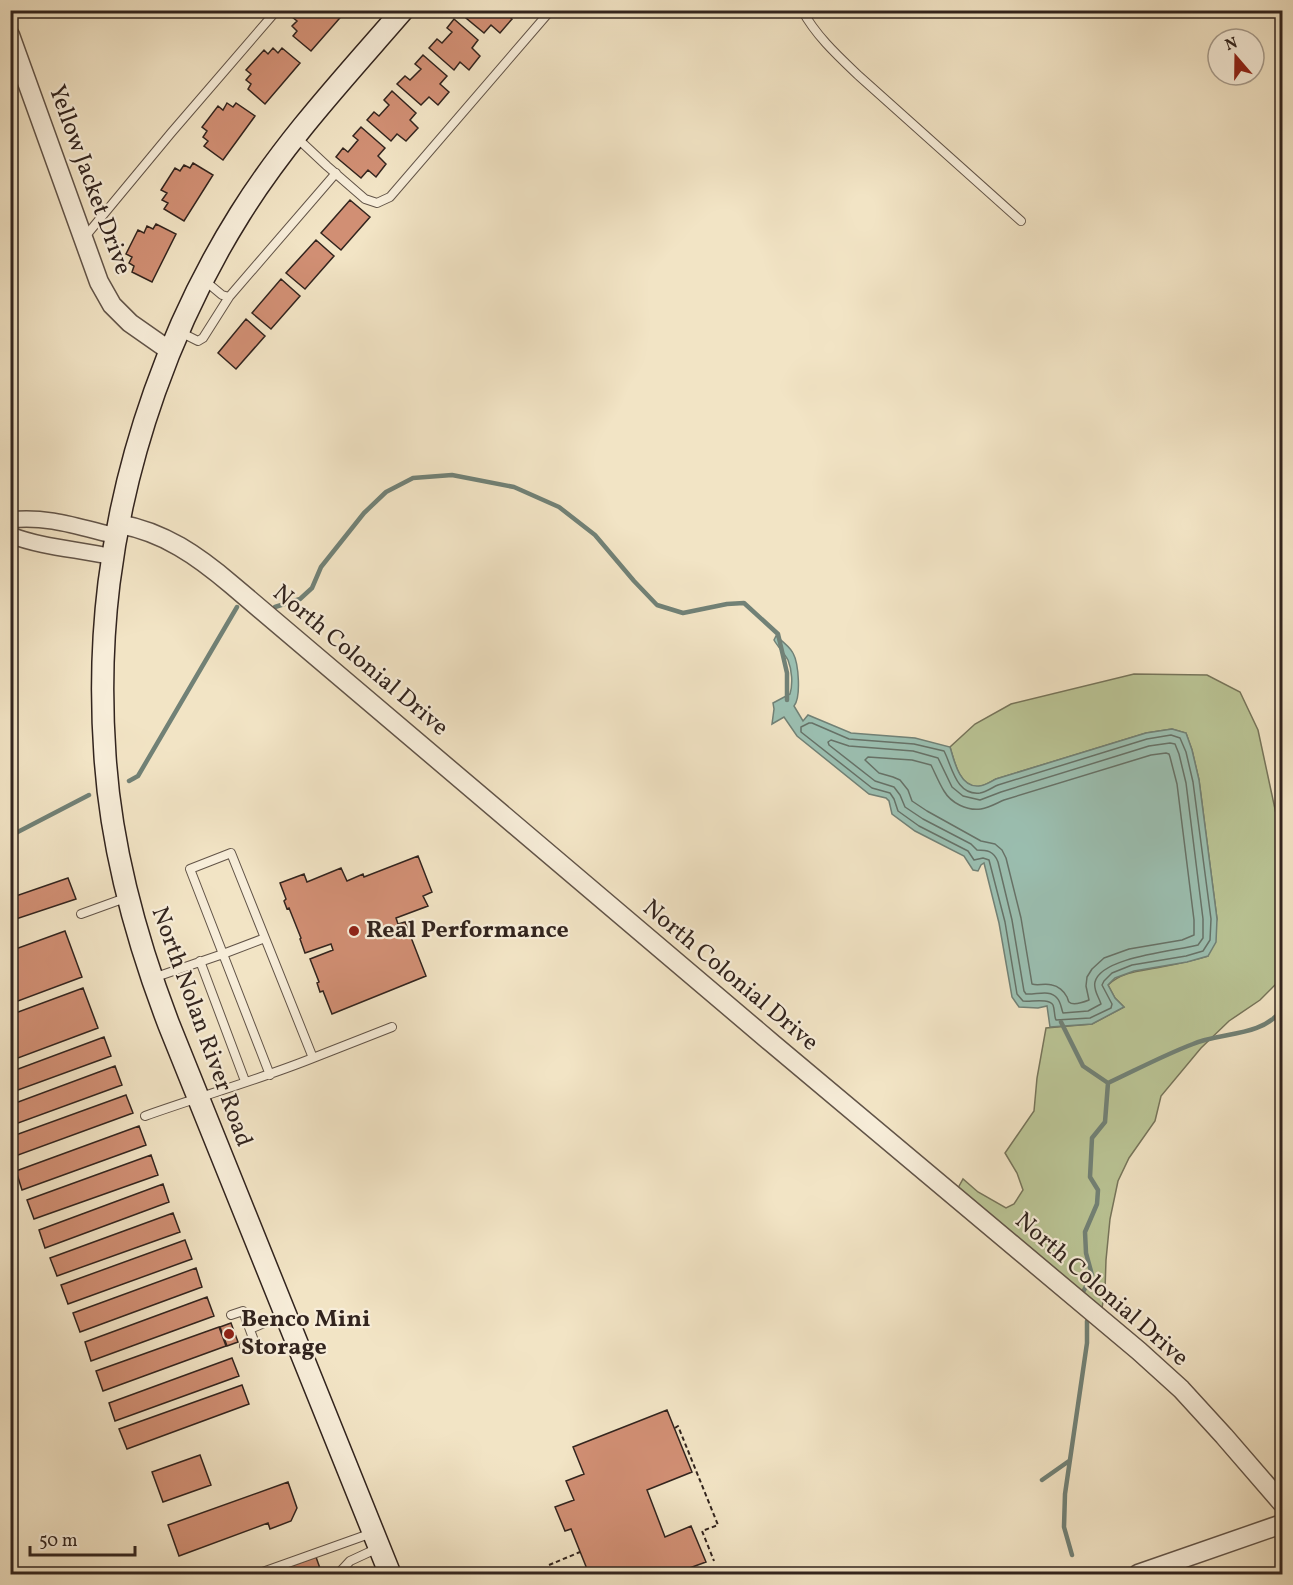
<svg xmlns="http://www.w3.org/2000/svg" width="1293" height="1585" viewBox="0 0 1293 1585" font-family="Vollkorn,serif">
<rect width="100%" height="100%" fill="#f2e4c5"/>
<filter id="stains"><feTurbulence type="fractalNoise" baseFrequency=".00333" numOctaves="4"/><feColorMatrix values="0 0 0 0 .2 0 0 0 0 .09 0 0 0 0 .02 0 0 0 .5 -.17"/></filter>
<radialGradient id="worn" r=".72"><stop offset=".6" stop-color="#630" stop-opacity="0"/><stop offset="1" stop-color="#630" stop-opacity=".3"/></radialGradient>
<path fill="#bac495" stroke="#76745a" stroke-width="1.5" d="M1134,674L1207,675L1240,692L1258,730L1278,823L1282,859V953L1276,984L1260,1000L1229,1021L1201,1048L1161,1096L1155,1121L1129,1158L1118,1181L1110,1219L1106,1260L1105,1290L1102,1308L958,1188L963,1179L978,1192L1006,1208L1014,1204L1023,1190L1017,1173L1005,1153L1034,1111L1037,1078L1046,1028L1092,1024L1124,1007L1115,998L1108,985C1123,971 1142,971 1161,967C1177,964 1192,961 1208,956L1217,919L1199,780L1192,750L1186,733L1172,729L1146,733L996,779C990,782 983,787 977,787C959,786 954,760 950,747L975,724L1011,704Z"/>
<path fill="#9bbfb1" stroke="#718176" stroke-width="1.5" d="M776,636C781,640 790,647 793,653C799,664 801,698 794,706L803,721L808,715L851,733L915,738L950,747C954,760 959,786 977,786C983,787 990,782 996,779L1146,733L1172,729L1186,733L1192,750L1199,780L1217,919L1216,942L1208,956L1187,962L1134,971L1115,978L1108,985L1115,998L1124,1007L1092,1024L1050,1027L1047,1006L1038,1008L1019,1007L1012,997L999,923L984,863L981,865L978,871L973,870L964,856L915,831L892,814L889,801L886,798L869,794L797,736L784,717L772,724L774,709L773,703L790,694C793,684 792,670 788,660C784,653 778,647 774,640Z"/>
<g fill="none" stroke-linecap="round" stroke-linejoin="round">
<path stroke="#667268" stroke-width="1.5" d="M809,723H812L849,739L914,744L944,751C952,766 956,796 980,793C986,792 993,787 998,785L1147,739L1171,735L1180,738L1186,752L1193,782L1211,919L1210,940L1203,951L1186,956L1132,965L1112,973L1104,981L1102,985L1112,1004L1111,1008L1090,1018L1056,1020C1054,1016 1055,1010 1053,1005C1049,998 1031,1002 1023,1001L1017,994L1005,922L989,860L983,858L974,860L968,851L919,826L898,811L894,799L890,793L872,788L801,732V727Z
M831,740L849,746L913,751L938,758L952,787L963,796L980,800L1001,792L1149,746L1170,743L1175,744L1179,754L1186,783L1203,919V938L1198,945C1175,951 1101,957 1095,982C1093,990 1099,997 1101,1004L1088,1011L1063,1013C1061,1008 1061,1002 1057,998C1050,989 1036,995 1026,994L1024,991L1012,920L998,862C994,851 987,850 977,850L971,844L923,819L905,807L900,795L894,787L875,781L829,745L828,742Z
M1166,753L1169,754L1170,757L1177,784L1194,920V935L1182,940L1129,949L1104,958L1092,969L1087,977L1086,986L1089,1000C1084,1002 1073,1006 1069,1002C1068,1001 1068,999 1067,997C1064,991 1058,986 1052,985C1044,983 1038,986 1032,984L1021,918L1006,858L1002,850L995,844L981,841L927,811L912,801L908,790L900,780L893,777L879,773L865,760L868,757L912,760L931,765C935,773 939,783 944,791C951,803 967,811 981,809C989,808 997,803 1004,800L1151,755Z"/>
<path stroke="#718176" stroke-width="4.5" d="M275,607L300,599L312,588L321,567L364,513L386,492L413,478L452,475L514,487L559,507L595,535L634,581L657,605L683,613L727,604L744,603L778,634L787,673V700
M129,781L138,776L237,607
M1282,788L1281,790L1282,803
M10,836L89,795
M1061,1022L1083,1066L1108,1083
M1083,1292L1092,1275L1086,1253L1085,1232L1097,1204L1098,1190L1090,1177L1092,1138L1105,1122L1108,1083C1136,1070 1164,1055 1193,1044C1222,1032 1261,1037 1282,1010
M1042,1480L1069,1461
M1072,1555L1064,1527L1065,1494L1087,1343V1321"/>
</g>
<path fill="#d18f74" stroke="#32241e" stroke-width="1.5" d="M298,10H346V11L311,51L293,36L297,31L292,26L297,21L292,17Z
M462,10H504L503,12L512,19L500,33L491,25L484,33L460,13Z
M454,19L478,40L472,48L480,56L469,70L460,62L454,70L429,48L437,39L442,43L452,32L447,28Z
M273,48L278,53L282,48L300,63L265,104L248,89L251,84L246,80L251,74L246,70L264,50L268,54Z
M423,55L447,76L440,84L449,92L438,105L429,97L421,105L397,84L405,76L410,80L421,69L415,64Z
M392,91L416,113L410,120L418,128L406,141L397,134L391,141L367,120L374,112L379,116L389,105L384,100Z
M227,103L233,107L236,103L255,116L223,160L204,146L208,141L203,137L207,131L202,127L218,106L223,110Z
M361,127L385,148L378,156L386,164L376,177L368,170L361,178L336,157L343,148L348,152L358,140L353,136Z
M193,163L213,175L184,221L164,209L168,203L162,200L167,193L161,190L175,168L180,171L184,165L190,168Z
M350,200L370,217L341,250L321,233Z
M156,224L176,234L152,282L132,272L134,266L129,263L132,257L126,254L138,230L144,233L147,226L153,229Z
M316,240L334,256L305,289L286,273Z
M281,279L300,296L271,329L252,313Z
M246,319L265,336L236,369L218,353Z
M418,856L432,892L423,896L428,906L396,918L398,924L405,922L426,976L332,1014L323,991L320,992L317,983L319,982L310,959L333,950L331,944L305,953L300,939L301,938L289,908L287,909L284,901L286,899L280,883L304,874L307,882L341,868L347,881L363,874L364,877Z
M68,878L76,899L10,921V898Z
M65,931L82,977L10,1004V951Z
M83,988L98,1028L10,1061V1015Z
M104,1037L111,1056L10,1093V1072Z
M115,1066L122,1085L10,1126V1105Z
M126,1095L133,1113L10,1158V1137Z
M139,1126L146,1145L22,1190L16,1171Z
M151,1155L158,1175L34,1219L27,1200Z
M163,1184L169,1202L45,1248L39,1230Z
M173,1213L180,1232L57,1276L50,1258Z
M185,1240L192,1259L68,1304L61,1285Z
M196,1268L202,1287L80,1332L73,1313Z
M207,1297L214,1316L91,1361L85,1342Z
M231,1323L238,1342L227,1346L220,1327Z
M219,1327L226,1346L103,1391L96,1371Z
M232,1358L239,1376L115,1421L109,1403Z
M242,1385L249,1404L127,1449L119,1429Z
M667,1410L692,1472L647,1490L665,1537L691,1526L706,1562L673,1574H589L571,1529L565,1531L555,1507L574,1500L566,1481L584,1474L573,1447Z
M200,1455L211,1485L163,1502L152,1472Z
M288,1482L297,1508L291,1521L270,1529L268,1523L179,1556L168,1525Z
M316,1557L322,1574H268Z"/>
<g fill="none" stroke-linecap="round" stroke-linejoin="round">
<g stroke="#625448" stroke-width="10">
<path id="service" d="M802,10C816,36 838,56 859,76L1021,221
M296,137L327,166L365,199L377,203L390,197L551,10
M84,238L171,133L277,10
M204,280L222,295L229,297L336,173
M180,332L198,341L203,338L229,297
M81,914L128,897
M200,961L245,1081
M153,978L223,954L265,938
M313,1058L392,1027
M145,1116C201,1096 258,1080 313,1058L231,853L190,869L270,1075
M231,1315L243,1311L253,1338L244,1346
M250,1329L283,1315
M257,1574L372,1533
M338,1574L350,1561L378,1548"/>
</g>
<g stroke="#625448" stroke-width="18">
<path id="minor" d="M10,520C46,515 82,528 116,536
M10,535C44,548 78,549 113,557"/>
</g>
<g stroke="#625448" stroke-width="21">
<path id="tertiary" d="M10,35L99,282L112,305L130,323L170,351
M119,524C164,532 198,556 232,585L773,1044L1139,1351L1181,1389L1224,1436L1282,1503
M1138,1574L1282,1524"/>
</g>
<g stroke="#32241e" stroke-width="24">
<path id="secondary" d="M390,1574L169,1025C136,939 111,848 105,756C101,699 102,640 109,583C125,455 171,324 240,214C286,140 346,76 403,10"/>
</g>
<path stroke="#32241e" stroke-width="2" stroke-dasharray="4.5 3" stroke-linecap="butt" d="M675,1428L678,1426L718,1525L702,1531L714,1561
M549,1565L580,1552"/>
<use href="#service" stroke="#f7edd9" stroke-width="8"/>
<use href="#minor" stroke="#f7edd9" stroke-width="15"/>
<use href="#tertiary" stroke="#f7edd9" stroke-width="18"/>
<use href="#secondary" stroke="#f7edd9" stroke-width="21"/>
</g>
<g fill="#8f2418" stroke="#f7edd9" stroke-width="2">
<circle cx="354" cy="931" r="6"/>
<circle cx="229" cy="1334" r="6"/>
</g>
<g text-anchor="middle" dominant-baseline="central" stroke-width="4.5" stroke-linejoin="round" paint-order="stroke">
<g font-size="24" fill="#32241e" stroke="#f7edd9">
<text transform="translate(89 180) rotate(70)">Yellow Jacket Drive</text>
<text transform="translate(360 661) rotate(40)">North Colonial Drive</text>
<text transform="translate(730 976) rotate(40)">North Colonial Drive</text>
<text transform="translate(201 1027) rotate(70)">North Nolan River Road</text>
<text transform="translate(1101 1290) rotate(41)">North Colonial Drive</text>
</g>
<g font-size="24" font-weight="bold" fill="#32241e" stroke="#f7edd9" text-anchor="start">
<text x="366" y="931">Real Performance</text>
<text x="241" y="1320">Benco Mini<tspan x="241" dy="28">Storage</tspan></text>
</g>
</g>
<rect width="1293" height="1585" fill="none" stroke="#f2e4c5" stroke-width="36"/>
<rect x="12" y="12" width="1269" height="1561" fill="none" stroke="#32241e" stroke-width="3"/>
<rect x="18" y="18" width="1257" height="1549" fill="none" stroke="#32241e" stroke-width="1.5"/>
<g transform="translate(1236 57) rotate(340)"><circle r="28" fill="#f7edd9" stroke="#a89d8e" stroke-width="1.5"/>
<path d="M0-4.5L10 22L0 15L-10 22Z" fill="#8f2418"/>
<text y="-9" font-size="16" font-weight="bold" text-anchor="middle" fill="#32241e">N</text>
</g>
<path d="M30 1546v9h105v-9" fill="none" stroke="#32241e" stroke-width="3"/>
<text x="39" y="1546" font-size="18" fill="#32241e" stroke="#f7edd9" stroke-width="4.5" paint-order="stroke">50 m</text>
<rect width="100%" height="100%" filter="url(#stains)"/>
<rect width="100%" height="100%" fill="url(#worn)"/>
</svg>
